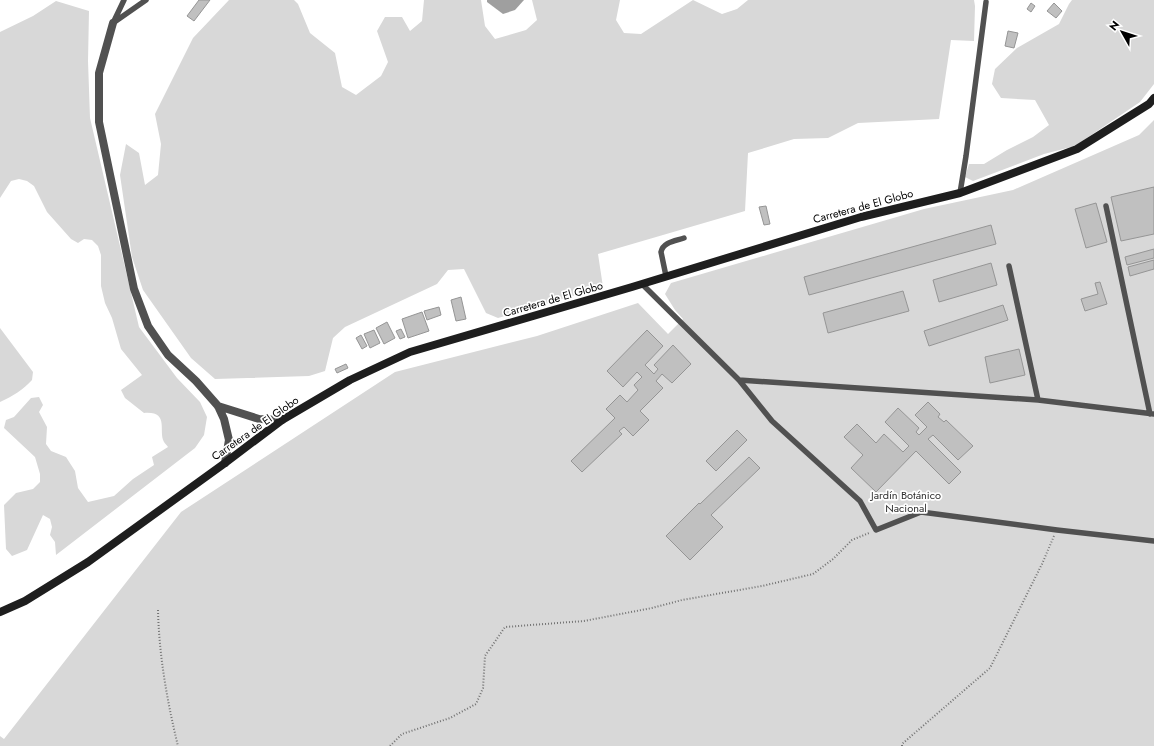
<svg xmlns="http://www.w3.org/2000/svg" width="1154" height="746" viewBox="0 0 1154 746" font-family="Jost,sans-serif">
<rect width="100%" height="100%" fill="#fff"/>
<path fill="#d8d8d8" d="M229,0H294L298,4L310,33L335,53L342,87L356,95L381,76L388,62L377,31L385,17H402L410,31L422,21L424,0H481L485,26L495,39L526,30L537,20L532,0H620L616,20L624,33L641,34L693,0L722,14L737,9L748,0H974L975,6L974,41L951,40L939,119L858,123L828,138L794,139L748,153L745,211L598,254L603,287L498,318L486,313L464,269L448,270L437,284L345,327L333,338L325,371L309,376L215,379L191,358L143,290L132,257L120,175L126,144L139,153L145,185L158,175L161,144L155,114L193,38Z
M1072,0H1154V84L1140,102L1075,146L1044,154L973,181L965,177L969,164H984L1007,150L1033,137L1049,125L1035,100L1001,98L992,84L995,69L1017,48L1059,24L1069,4Z
M56,1L89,11L88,61L90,118L139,327L177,378L200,402L207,417L204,435L195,448L56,555L55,542L50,535L52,527L50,519L43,515L27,550L12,556L6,549L4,505L16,493L33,489L40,482V474L35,457L4,428L6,420L14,417L31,398L39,397L43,405L39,412L47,427L46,444L51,451L66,457L75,471L78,488L88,502L114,496L133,479L154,465L152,457L168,447C167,445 165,444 164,442C158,431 170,411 144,413L125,398L121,390L142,375L121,349L112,318L105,303L101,286V255L98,246L92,240L84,239L78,243L71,239L47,212L34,186L27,181L19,179L11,181L0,198V32L33,16Z
M1154,120V746H0V736L4,739L181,512L395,372L537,336L638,303L668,334L683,319L675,310L665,294L671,283L924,209L1013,190L1139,135Z
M0,328L33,372L32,380C23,390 13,396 0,402Z"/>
<path fill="#9f9f9f" d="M487,0H524L515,10L503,14L487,2Z"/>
<path fill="#c0c0c0" stroke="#959595" d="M199,0H210L194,21L187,16Z
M1031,3L1035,6L1031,12L1027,9Z
M1054,3L1062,11L1056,18L1047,11Z
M1008,31L1018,33L1014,48L1005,46Z
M1154,187V234L1121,241L1111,197Z
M1096,203L1107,242L1086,248L1075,209Z
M766,206L770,224L764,225L759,207Z
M991,225L996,244L809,295L804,277Z
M1154,249V258L1127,265L1125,257Z
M1154,260V269L1130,276L1128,267Z
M991,263L997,285L939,302L933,280Z
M1100,282L1107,304L1085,311L1081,299L1098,294L1095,283Z
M903,291L909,311L828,333L823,313Z
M461,297L466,319L456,321L451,300Z
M1003,305L1008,320L929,346L924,331Z
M439,307L441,315L427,320L424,311Z
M422,312L429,331L408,338L402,319Z
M387,322L395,338L384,344L376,328Z
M401,329L405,337L400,339L396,331Z
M374,330L380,343L370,348L364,334Z
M647,330L663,346L645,365L654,374L658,369L654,365L673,345L691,364L672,383L662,374L656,381L663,388L640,411L649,420L633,436L624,427L619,431L622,434L582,472L571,461L615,418L606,409L620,395L627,402L638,390L634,385L642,377L637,372L623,387L607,371Z
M361,335L367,346L362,349L356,338Z
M1019,349L1025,375L990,383L985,357Z
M346,364L348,368L337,373L335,369Z
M928,402L940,414L938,417L944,422L946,420L973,446L958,460L933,435L928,439L961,472L949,484L916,451L876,492L851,468L863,455L844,437L857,424L876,443L884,434L903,452L909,446L885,422L898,408L919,428L916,432L919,435L927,427L915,415Z
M737,430L747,440L716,471L706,461Z
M749,457L760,468L711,515L723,527L690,560L666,536L699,503L700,504Z"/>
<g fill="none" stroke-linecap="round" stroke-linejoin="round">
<path stroke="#737373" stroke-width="2" stroke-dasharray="1 2" stroke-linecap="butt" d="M158,610C159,655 167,701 178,746
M390,746L402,734L450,718L476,704L483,688L485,656L505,627L584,621L652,608L682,600L762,586L813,574L833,559L852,540L869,533
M902,746V744L990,668L1042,564L1054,536"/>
<path stroke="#515151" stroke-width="5.5" d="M114,21L124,0
M113,23L146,0
M960,193L966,156L986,2
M1106,206L1150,414
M1009,266L1038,400
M666,276L661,252C663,242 675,241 684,238
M642,284L739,380L772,421L860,501L876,530L921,512L1057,530L1154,541
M739,380L1038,400L1154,414"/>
<path stroke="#515151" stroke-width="8" d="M113,23L99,73V122L134,289L148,326L168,355L196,381L218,406L224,419L229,440L225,463
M218,406L259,419L282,420"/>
<path stroke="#1e1e1e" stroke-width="8" d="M0,612L25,601L88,562L225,463L282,420L350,380L410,352L632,287L861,217L960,193L1077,149L1149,104L1154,98"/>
</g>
<g text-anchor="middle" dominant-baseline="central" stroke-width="3.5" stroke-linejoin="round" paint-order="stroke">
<g font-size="11" fill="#000" stroke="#fff">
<text transform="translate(863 206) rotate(-15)">Carretera de El Globo</text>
<text transform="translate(553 299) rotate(-16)">Carretera de El Globo</text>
<text transform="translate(255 428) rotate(-35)">Carretera de El Globo</text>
</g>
<g font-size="11" fill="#2f2f2f" stroke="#fff">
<text x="906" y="495">Jardín Botánico<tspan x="906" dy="13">Nacional</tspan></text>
</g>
</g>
<g transform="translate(1122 32) rotate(309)" stroke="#ffffff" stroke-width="3" paint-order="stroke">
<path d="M0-3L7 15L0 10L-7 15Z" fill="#000000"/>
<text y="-6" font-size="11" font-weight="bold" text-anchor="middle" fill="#000000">N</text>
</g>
</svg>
